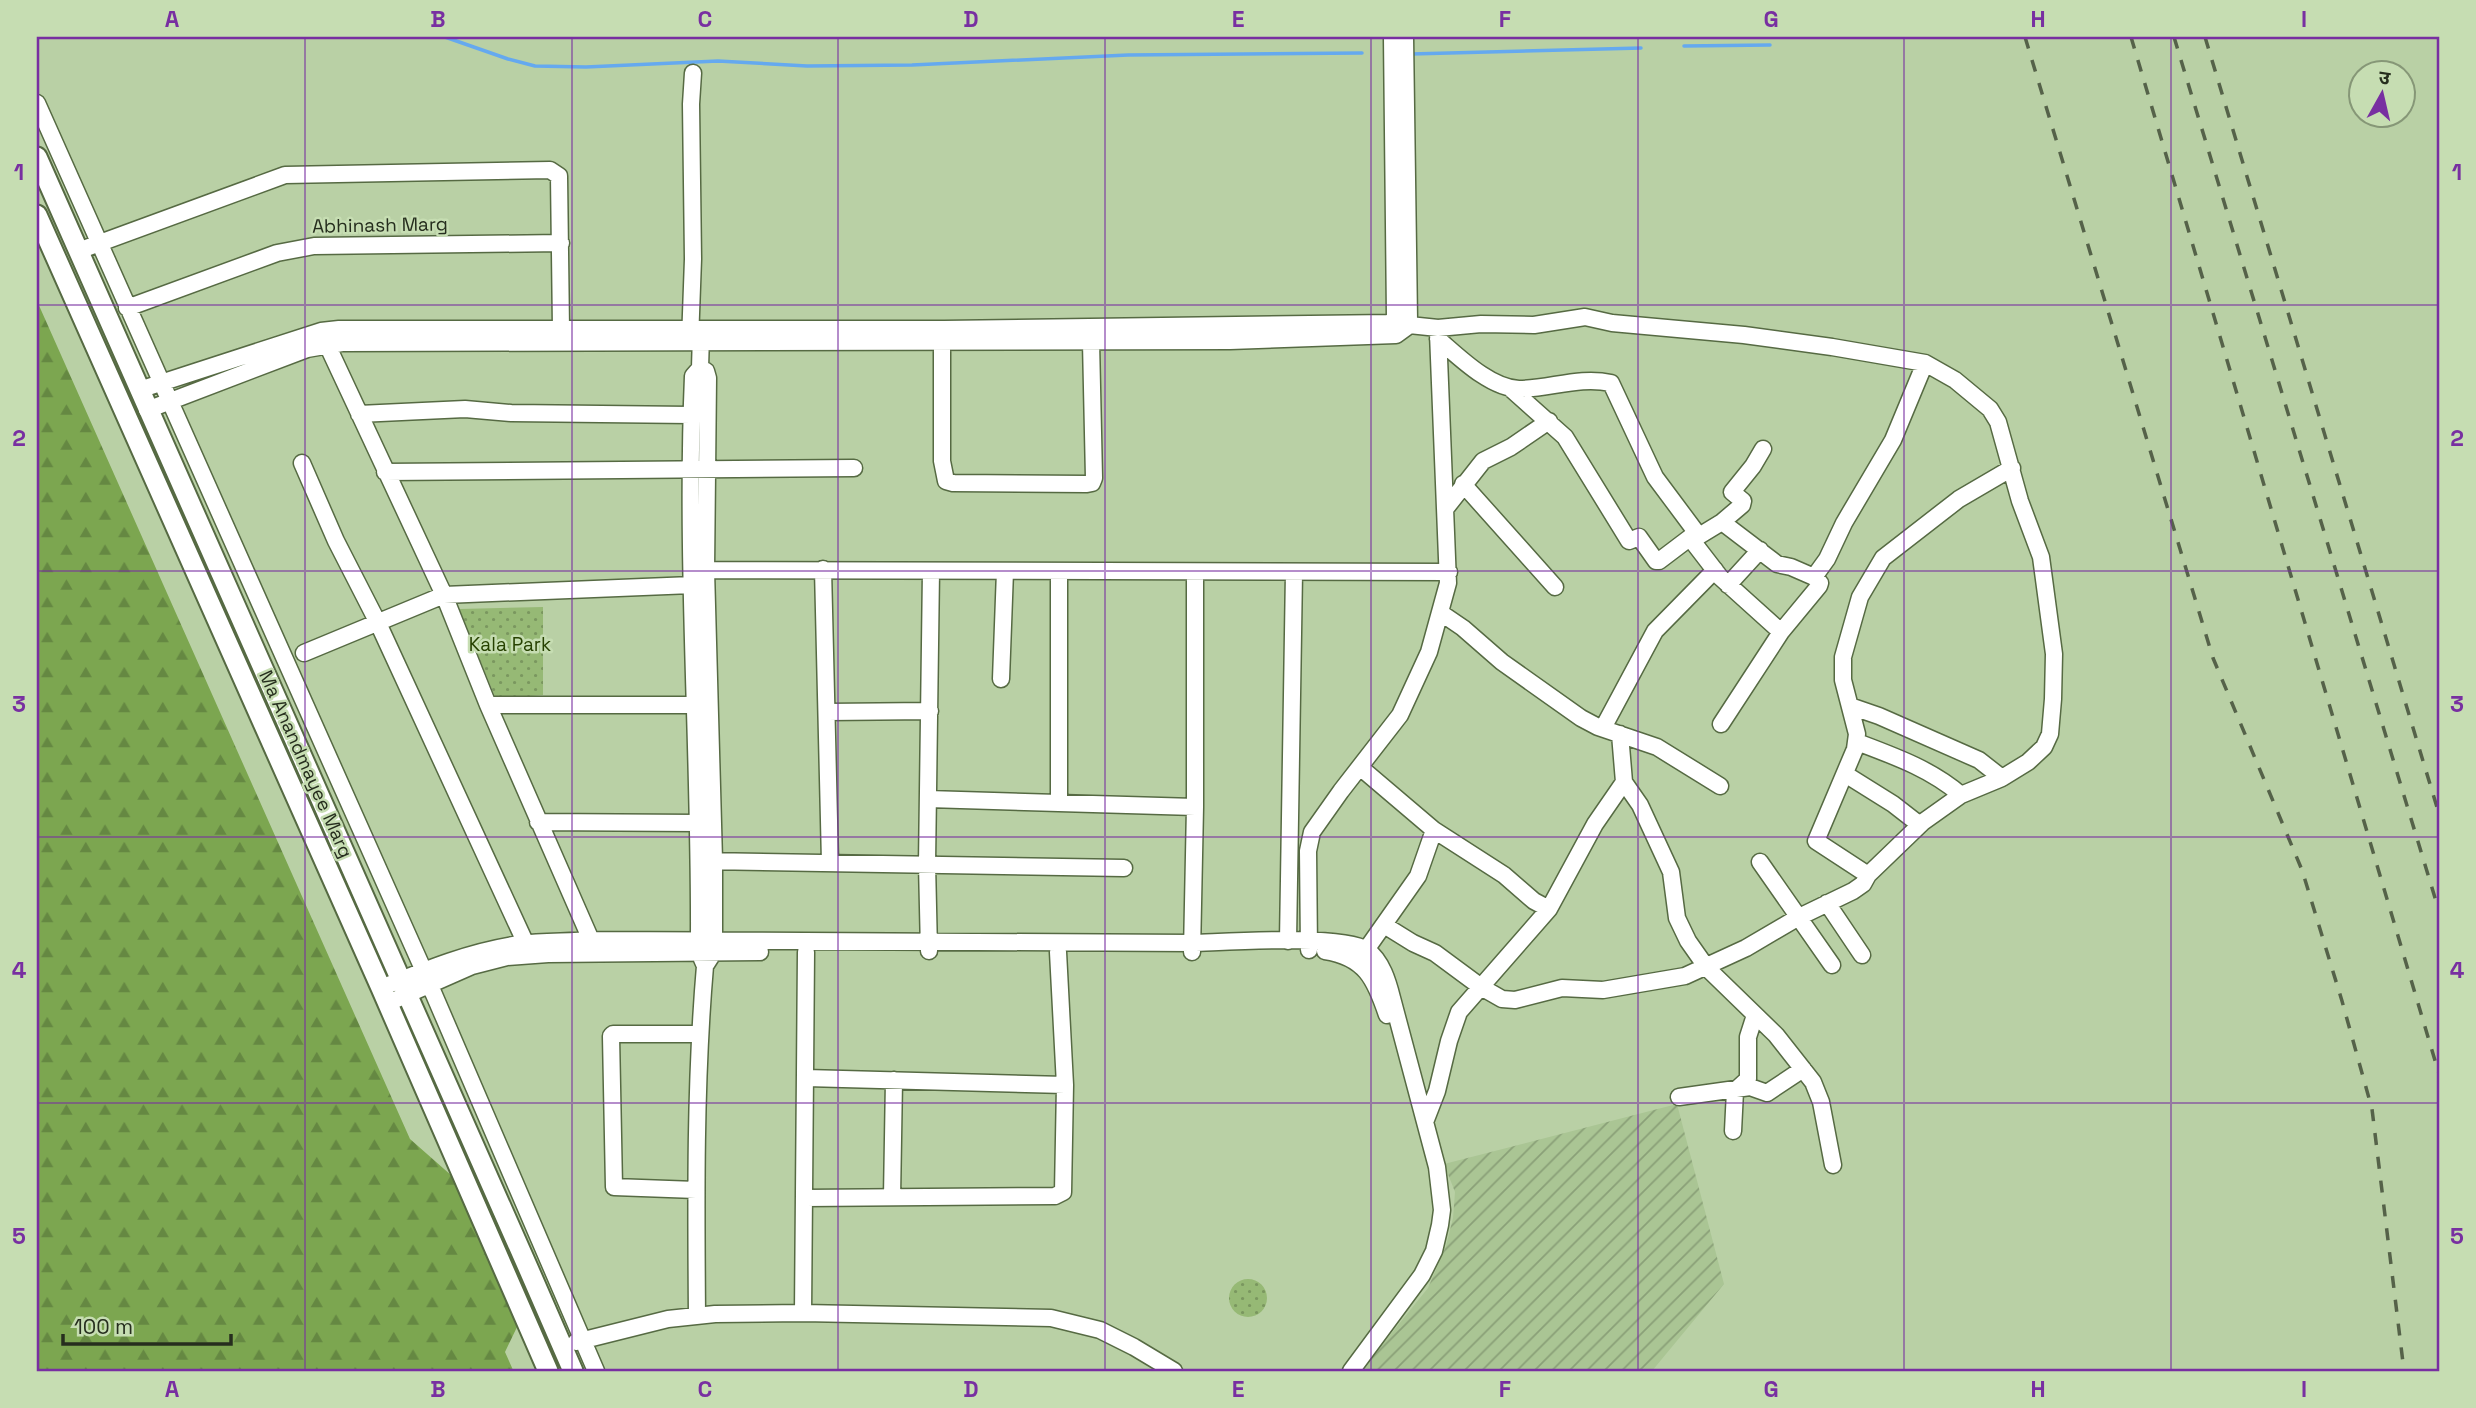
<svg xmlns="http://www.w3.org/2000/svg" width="2476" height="1408" viewBox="0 0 2476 1408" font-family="'Space Grotesk','Noto Sans Devanagari',sans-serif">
<defs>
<pattern id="industrial-furrows" width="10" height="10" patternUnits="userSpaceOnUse" patternTransform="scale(1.75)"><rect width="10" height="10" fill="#aac594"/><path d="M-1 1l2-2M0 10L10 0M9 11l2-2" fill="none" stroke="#8aa078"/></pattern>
<pattern id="grass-dots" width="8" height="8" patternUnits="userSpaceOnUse" patternTransform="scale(1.75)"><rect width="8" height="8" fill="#96b975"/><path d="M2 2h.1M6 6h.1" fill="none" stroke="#7a975f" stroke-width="1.8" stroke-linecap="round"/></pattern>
<pattern id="forest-firs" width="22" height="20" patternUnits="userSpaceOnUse" patternTransform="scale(1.75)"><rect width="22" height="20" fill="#7ca650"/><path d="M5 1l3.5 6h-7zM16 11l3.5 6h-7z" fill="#658842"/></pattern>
</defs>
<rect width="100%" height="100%" fill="#b9d0a5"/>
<path fill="url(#industrial-furrows)" d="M1677,1104L1724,1284L1652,1371H1361L1428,1288L1446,1246L1453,1218L1455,1192L1444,1164Z"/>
<path fill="url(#grass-dots)" d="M543,607V695L496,699L459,609Z
M1229 1298a19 19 0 1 1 38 0a19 19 0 1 1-38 0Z"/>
<path fill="url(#forest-firs)" d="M37,301L410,1139L452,1176L518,1325L505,1352L513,1370L518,1371H37Z"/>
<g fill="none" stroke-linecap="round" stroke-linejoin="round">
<path stroke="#65a9ef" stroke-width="3.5" d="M445,37L508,59L535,66L586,67L718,61L807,66L912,65L1128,55L1362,53
M1684,46L1770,45
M1411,54L1641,48"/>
<g stroke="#566a43" stroke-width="19">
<path id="minor" d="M37,103L423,969L596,1371
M78,251L285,175L550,170L559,176L561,329
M127,308L277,253L314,246L561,243
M324,338L444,595L488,705L591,940
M1438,339C1459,357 1490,388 1519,389C1550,389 1579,376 1611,383L1655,477L1699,536L1722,522L1777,564L1791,567L1814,577L1827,559L1844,523L1893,440L1925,363
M690,341L693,259L691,104L693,73
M942,342V461L946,481L953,483L1087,484L1092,483L1094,478L1091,342
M700,368L706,371L708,378L706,570L714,860V952L705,966L699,952V935C700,749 685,562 693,376L700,368L701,335
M1510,388L1565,437L1629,541L1639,537L1656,561H1659L1696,533
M139,390L321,331L339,329H944L1390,323L1395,318L1392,37
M147,410L307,349L342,343L1230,341L1396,335L1407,327L1409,320L1405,37
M359,414L465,409L511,413L691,415
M302,463L336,541L378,623L526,944
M385,472L854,468
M1463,484L1555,587
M1446,508L1483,461L1511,447L1549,421
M1722,522L1742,505L1743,501L1732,492L1753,466L1763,449
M1690,538L1720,577L1781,632
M823,569L830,862
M698,570L1449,572
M1728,585L1760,550
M1441,613L1463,628L1502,662L1581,718L1598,727L1657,747L1720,786
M304,653L444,595L692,585
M1001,679L1005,571
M488,705H696
M1850,706L1879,716L1979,760L2002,778
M827,712L930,711
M1721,724L1781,632L1819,586L1820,583L1814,577
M1603,728L1655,631L1715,570
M1620,734L1624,782L1640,805L1671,872L1677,918L1688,941L1707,968L1776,1035L1813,1082L1821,1102L1833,1165
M1857,742C1894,756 1931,769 1961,795
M1361,768L1434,830L1504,875L1534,901L1549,909
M1845,774L1893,804L1920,825
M928,799L1195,807
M1059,803V571
M538,822L698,823
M705,861L1124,868
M1760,862L1832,965
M1868,875L1816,841L1855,749L1857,734L1843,680V657L1860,597L1883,558L1959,499L2012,468
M1827,903L1862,955
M1384,925L1413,943L1435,953L1481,987L1502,999L1515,1000L1562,988L1603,990L1685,976L1746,948L1797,918L1853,891L1863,884L1868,875L1923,822L1961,795L2002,778L2028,762L2044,747L2050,734L2053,699L2054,654L2041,557L2020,501L1998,422L1990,409L1955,380L1925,363L1832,347L1744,335L1612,323L1585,317L1534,325L1481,324L1438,328L1390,323
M1288,941L1294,572
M1309,950L1308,851L1312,832L1341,791L1400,715L1429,652L1448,583L1438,333
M929,951L927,864L931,571
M1325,951C1365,957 1375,979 1387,1015
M1192,952L1195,807V572
M1361,957L1418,876L1434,830
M381,988C427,969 471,951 520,944C543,941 568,942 591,940L1193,943C1227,942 1342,934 1367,950C1382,961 1388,982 1392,998L1437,1167L1442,1210L1440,1225L1434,1251L1422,1275L1351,1371
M388,1003L472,966L507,957L548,954L760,952
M806,1078L1065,1085
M1679,1097L1750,1087L1767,1093L1803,1069
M1425,1122L1437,1091L1449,1041L1459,1012L1549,909L1595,824L1624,782
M1733,1131L1735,1091L1748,1079V1037L1755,1015
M696,1190L614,1187L611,1036L613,1034H699
M892,1197L894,1080
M805,1198L1055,1196L1063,1192L1065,1085L1058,952
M803,1313L806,952
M697,1316C696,1199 695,1082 705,966
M576,1342L668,1319L715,1314L803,1313L1051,1318L1100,1330L1134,1347L1174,1371"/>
</g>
<g stroke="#566a43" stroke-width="23">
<path id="major" d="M37,157C214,562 397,965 573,1371
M37,215L381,988L548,1371"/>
</g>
<use href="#minor" stroke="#fff" stroke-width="16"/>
<use href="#major" stroke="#fff" stroke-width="19"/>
<path stroke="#556249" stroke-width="3.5" stroke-dasharray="12 12" stroke-linecap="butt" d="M2025,37L2213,658L2302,870L2342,1001L2372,1109L2404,1371
M2131,37L2439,1074
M2174,37L2439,911
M2205,37L2439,814"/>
</g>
<path fill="none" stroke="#782fa1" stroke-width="2" stroke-opacity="0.55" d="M305,37V1371M572,37V1371M838,37V1371M1105,37V1371M1371,37V1371M1638,37V1371M1904,37V1371M2171,37V1371M37,305H2439M37,571H2439M37,837H2439M37,1103H2439"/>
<g text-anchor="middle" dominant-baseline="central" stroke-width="5" stroke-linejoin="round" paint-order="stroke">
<g font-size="19" fill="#262e1e" stroke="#c6ddb2">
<text transform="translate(380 225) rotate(-1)">Abhinash Marg</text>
<text transform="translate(306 764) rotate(66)">Ma Anandmayee Marg</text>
</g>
<g font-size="19" fill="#274201" stroke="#c6ddb2">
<text x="510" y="644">Kala Park</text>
</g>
</g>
<rect width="2476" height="1408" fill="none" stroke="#c6ddb2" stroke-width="77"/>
<g transform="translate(2382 94) rotate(8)"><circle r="33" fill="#c6ddb2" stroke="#869777" stroke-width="2"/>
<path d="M0-5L12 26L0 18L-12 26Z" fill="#782fa1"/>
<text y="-10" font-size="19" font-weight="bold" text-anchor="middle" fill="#262e1e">उ</text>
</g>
<path d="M63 1334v10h168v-10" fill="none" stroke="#262e1e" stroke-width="3.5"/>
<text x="74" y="1334" font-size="21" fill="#262e1e" stroke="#c6ddb2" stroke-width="5" paint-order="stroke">100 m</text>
<rect x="38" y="38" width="2400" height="1332" fill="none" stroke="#782fa1" stroke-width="2.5"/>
<g font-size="23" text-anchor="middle" font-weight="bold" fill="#782fa1">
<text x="172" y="27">A</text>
<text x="438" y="27">B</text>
<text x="705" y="27">C</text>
<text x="971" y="27">D</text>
<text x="1238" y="27">E</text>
<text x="1505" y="27">F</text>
<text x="1771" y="27">G</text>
<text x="2038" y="27">H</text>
<text x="2304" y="27">I</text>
<text x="19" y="180">1</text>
<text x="2457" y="180">1</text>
<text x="19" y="446">2</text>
<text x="2457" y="446">2</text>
<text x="19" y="712">3</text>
<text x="2457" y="712">3</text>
<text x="19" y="978">4</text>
<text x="2457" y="978">4</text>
<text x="19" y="1244">5</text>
<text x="2457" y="1244">5</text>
<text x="172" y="1397">A</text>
<text x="438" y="1397">B</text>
<text x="705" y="1397">C</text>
<text x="971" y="1397">D</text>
<text x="1238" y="1397">E</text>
<text x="1505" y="1397">F</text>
<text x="1771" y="1397">G</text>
<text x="2038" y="1397">H</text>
<text x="2304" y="1397">I</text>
</g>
</svg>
